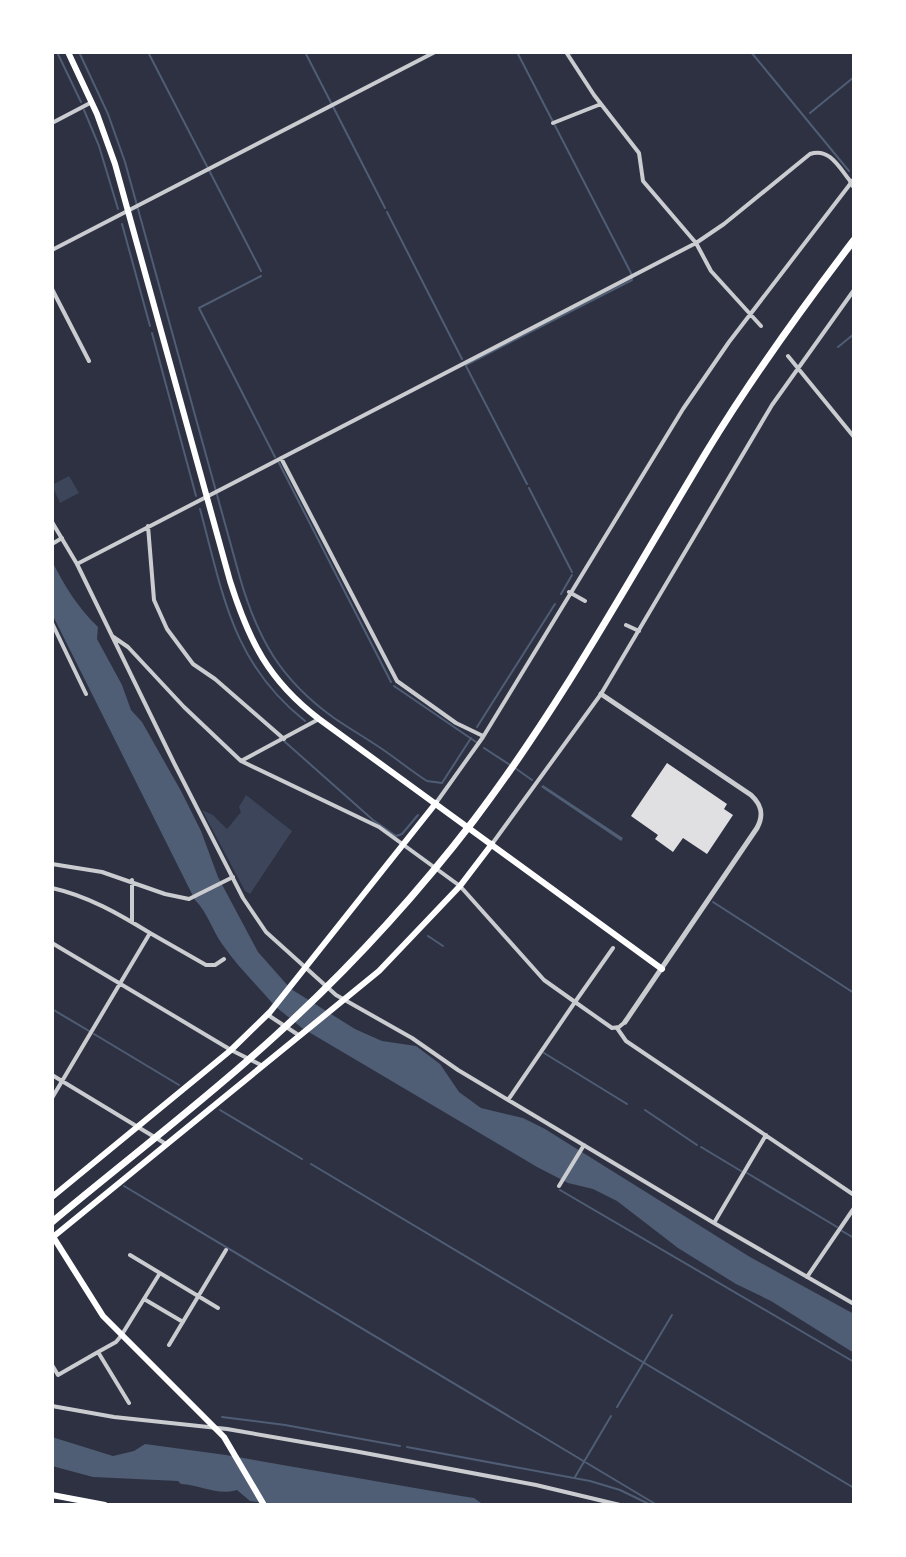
<svg xmlns="http://www.w3.org/2000/svg" width="906" height="1557" viewBox="0 0 906 1557" font-family="Helvetica,sans-serif">
<rect width="100%" height="100%" fill="#2d3142"/>
<path fill="#3c4559" d="M69,476L79,493L60,503L52,485Z
M246,795L292,831L250,894L245,891L202,810L213,815L227,829L241,812L239,807Z"/>
<path fill="#4f5d75" d="M52,561C64,585 78,608 98,627L97,639L122,685L131,710L142,722L181,791L201,831L218,877L258,952L289,987L273,1004C256,984 237,966 222,944C212,930 208,913 195,900L52,614Z
M543,785L623,838L621,841L541,787Z
M291,989L355,1029L382,1041L416,1046L440,1064L459,1092L481,1108L523,1118L545,1129L750,1257L854,1314V1353L771,1301L736,1284L678,1248L617,1201L593,1189L568,1183L537,1167L302,1028L276,1007Z
M52,1437L113,1456L134,1451L145,1444L226,1455L461,1496L474,1498L484,1505H286L250,1501L237,1490C219,1496 200,1485 181,1484L178,1481L93,1477L52,1466Z"/>
<g fill="none" stroke-linecap="round" stroke-linejoin="round">
<path stroke="#4f5d75" stroke-width="2" d="M57,52L81,102
M79,52L108,114L125,162L240,578C258,640 281,680 334,718C350,729 366,738 382,749C397,759 411,771 427,781L442,783L471,738
M148,52L261,271
M305,52L385,208
M751,52L849,171
M571,54L574,52
M84,110L99,146L118,209
M810,113L854,77
M387,212L462,359
M122,224L150,326
M261,276L199,308L275,457
M152,333L196,496
M838,347L854,334
M466,365L632,280L631,273L517,52
M466,366L527,484
M279,463L391,682
M529,488L572,572
M200,509C223,594 232,663 305,721
M561,594L572,575
M394,686L476,742
M477,727L555,604
M284,741L373,820L396,836L402,834L418,815
M484,748L510,765
M515,768L532,780
M713,902L854,993
M428,936L443,946
M52,1009L89,1031
M94,1034L179,1085
M544,1053L627,1104
M220,1110L302,1159
M645,1110L697,1145
M701,1147L741,1171
M311,1164L854,1488
M747,1173L837,1227
M124,1186L657,1505
M560,1190L854,1362
M842,1231L854,1238
M617,1407L672,1315
M222,1417L285,1425L400,1446
M407,1447L590,1481L620,1490L651,1505
M575,1477L611,1416"/>
</g>
<path fill="#e0e0e3" d="M667,763L727,804L724,809L733,815L707,854L683,838L673,852L655,839L658,835L631,816Z"/>
<g fill="none" stroke-linecap="round" stroke-linejoin="round">
<path stroke="#caccd0" stroke-width="4" d="M566,52L594,95L639,153L643,181L696,243L711,271L761,326
M52,123L92,102
M553,123L601,104
M52,250L435,52
M52,289L89,361
M788,356L854,437
M281,458L397,681L456,723L483,736
M52,522L77,564L174,763L243,898L266,932L336,995L412,1038L458,1070L714,1223L854,1304
M148,526L154,600L167,629L193,664L215,679L284,739
M52,544L62,538
M77,564L696,243L724,224L810,154C830,147 840,169 851,182
M569,592L585,601
M52,623L86,694
M626,625L639,631
M112,636L128,647L184,707L241,761L379,827L460,886L544,980L575,1002L508,1100
M241,761L319,719
M436,803L483,737L683,409L729,342L854,179
M492,844L601,694L772,405L854,290
M52,864L102,872L165,894L189,899L233,877
M52,888C88,896 119,914 150,933L52,1098
M132,922V880
M150,933L206,965H215L224,959
M52,943L231,1050L263,1066
M613,948L575,1002L612,1028L619,1027L625,1022
M268,1015L300,1036
M617,1028L626,1041L854,1195
M52,1075L166,1144
M559,1186L584,1145
M714,1223L766,1135
M130,1255L218,1308
M807,1277L854,1208
M144,1299L183,1322
M169,1345L226,1250
M98,1352L116,1342L121,1336L160,1273
M52,1365L58,1375L98,1352L129,1403
M52,1406L114,1417L227,1429L354,1451L536,1485L620,1505"/>
<path stroke="#caccd0" stroke-width="5" d="M851,182L854,187
M601,694L751,795C762,805 764,815 757,828L625,1022"/>
<path stroke="#fff" stroke-width="6" d="M68,52L97,114L115,164L230,581C249,641 268,680 319,719L662,969
M52,1197L231,1050L270,1012L436,803
M52,1235L103,1316L224,1437L264,1505
M53,1237L379,971L460,886L492,844
M52,1495L105,1505"/>
<path stroke="#fff" stroke-width="7" d="M52,1222C126,1160 203,1102 274,1037C347,971 414,898 474,820C562,704 632,575 707,451C752,377 802,308 854,240"/>
</g>
<rect width="906" height="1557" fill="none" stroke="#ffffff" stroke-width="108"/>
</svg>
